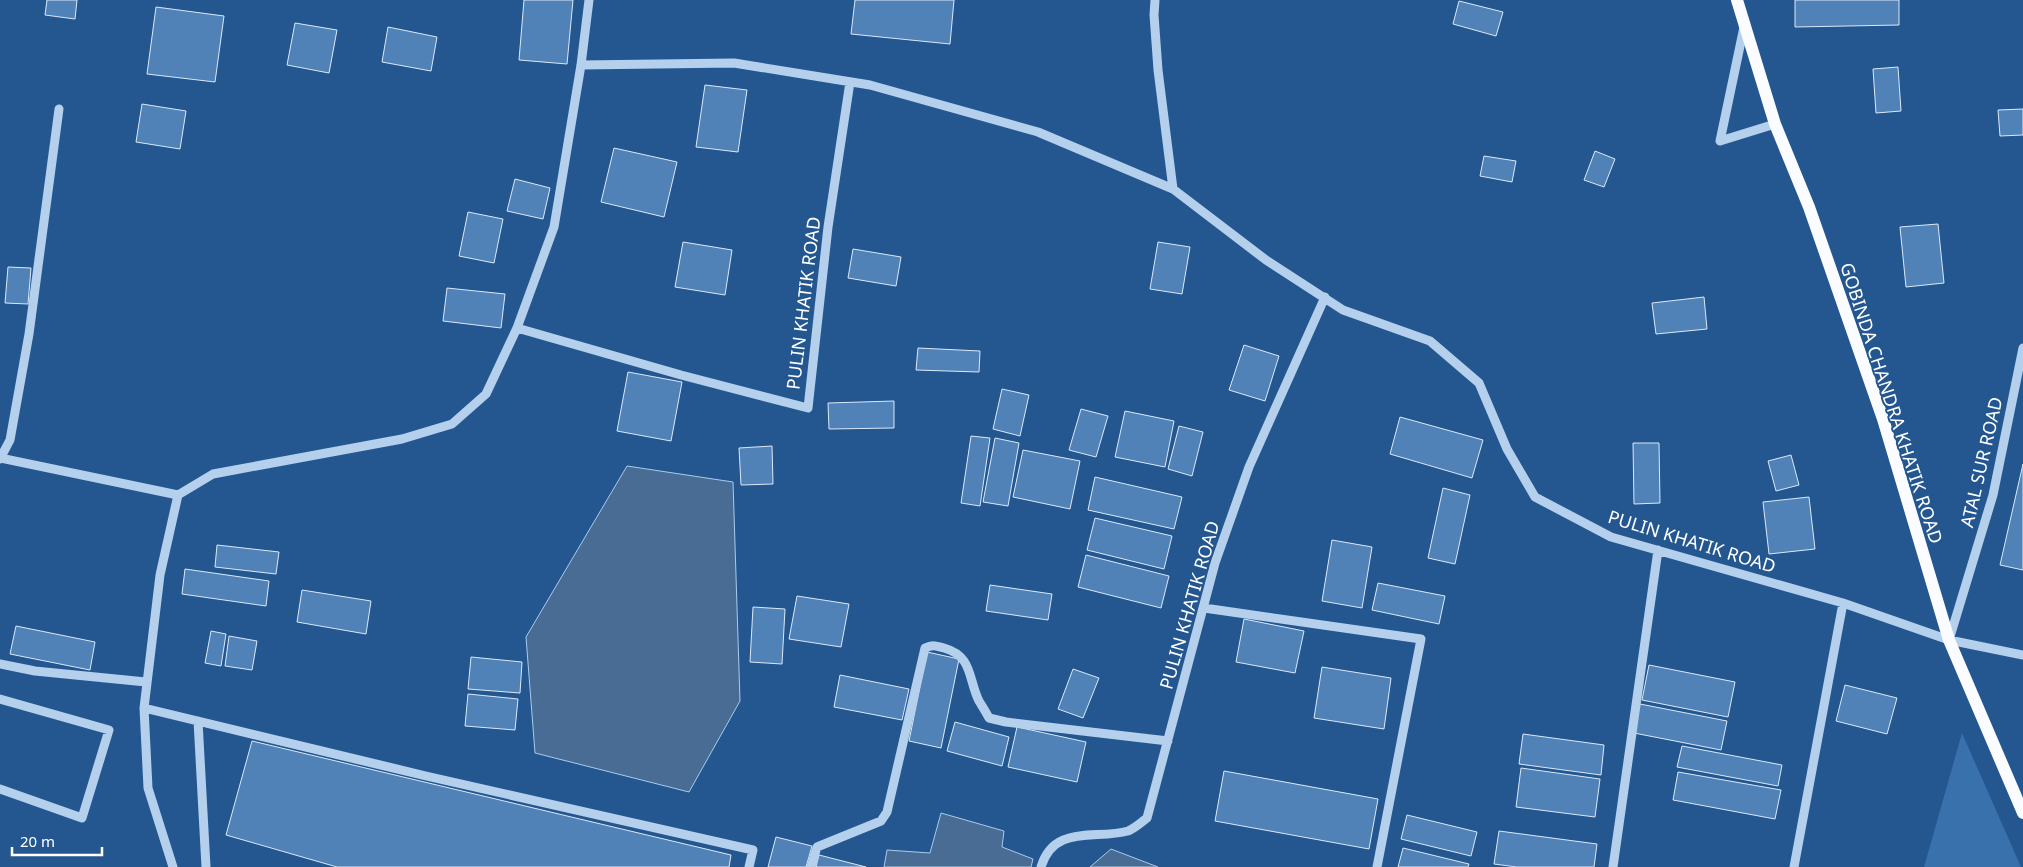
<svg xmlns="http://www.w3.org/2000/svg" width="2023" height="867" viewBox="0 0 2023 867" font-family="'Noto Sans',sans-serif">
<rect width="100%" height="100%" fill="#245790"/>
<path fill="#3871ac" d="M1962,733L2021,867H1924Z"/>
<path fill="#486c94" stroke="#a9cbed" d="M627,466L733,482L740,701L689,792L535,753L526,637Z
M941,813L1004,831L1002,847L1033,859L1031,867H884L887,850L930,853Z
M1111,849L1158,867H1090Z"/>
<path fill="#5082b8" stroke="#dae9f9" d="M47,0H77L75,19L45,15Z
M524,0H573L567,64L519,60Z
M855,0H954L950,44L851,34Z
M1795,0H1899V25L1795,27Z
M1459,1L1503,12L1496,36L1453,24Z
M156,7L224,16L215,82L147,74Z
M295,23L337,30L329,73L287,65Z
M388,27L437,37L431,71L382,62Z
M1898,67L1901,111L1876,113L1873,69Z
M705,85L747,90L738,152L696,147Z
M142,104L186,111L180,149L136,142Z
M2023,109V135L2000,136L1998,110Z
M614,148L677,162L664,217L601,202Z
M1595,151L1615,159L1604,187L1584,180Z
M1484,156L1516,161L1512,182L1480,176Z
M515,179L550,188L543,219L507,211Z
M468,212L503,219L494,263L459,256Z
M1938,224L1944,283L1906,287L1900,227Z
M683,242L732,250L725,295L675,287Z
M1158,242L1190,247L1182,294L1150,289Z
M853,249L901,257L896,286L848,278Z
M8,267L31,268L28,304L5,303Z
M447,288L505,294L501,328L443,321Z
M1704,297L1707,329L1656,334L1652,303Z
M1244,345L1279,356L1265,401L1229,390Z
M918,348L980,351L979,372L916,370Z
M628,372L682,382L671,441L617,431Z
M1002,389L1029,395L1020,436L993,429Z
M894,401V428L829,429L828,403Z
M1081,409L1108,416L1096,457L1069,450Z
M1125,411L1174,421L1165,467L1115,457Z
M1400,417L1483,440L1472,478L1390,454Z
M1179,426L1203,432L1192,476L1168,469Z
M971,436L990,438L980,506L961,503Z
M995,438L1019,443L1008,506L983,502Z
M1633,443H1659L1660,503L1634,504Z
M772,446L773,484L741,485L739,448Z
M1023,450L1080,461L1070,509L1013,497Z
M1791,455L1799,485L1776,491L1768,461Z
M2023,464V570L2000,565Z
M1095,477L1182,497L1174,529L1088,510Z
M1443,488L1470,495L1455,564L1428,558Z
M1809,497L1815,549L1769,554L1763,502Z
M1095,518L1172,536L1164,569L1087,550Z
M1332,540L1372,547L1362,608L1322,601Z
M217,545L279,552L276,574L215,567Z
M1086,555L1169,576L1161,608L1078,587Z
M185,569L269,581L266,606L182,594Z
M1378,583L1445,596L1439,624L1372,610Z
M990,585L1052,594L1048,620L986,611Z
M302,590L371,601L366,634L297,622Z
M797,596L849,604L841,647L789,639Z
M753,607L785,609L782,664L750,662Z
M1244,619L1304,631L1295,673L1236,662Z
M16,626L95,642L90,670L10,654Z
M211,631L226,634L221,666L205,663Z
M229,636L257,641L252,670L225,666Z
M927,652L959,659L941,748L909,741Z
M471,657L522,662L520,693L468,689Z
M1649,665L1735,682L1728,717L1642,700Z
M1322,667L1391,678L1384,729L1314,718Z
M1073,669L1099,678L1083,718L1058,709Z
M840,675L909,689L902,720L834,707Z
M1845,685L1897,698L1887,734L1836,721Z
M468,694L518,699L515,730L465,726Z
M1640,704L1727,721L1721,750L1634,733Z
M955,722L1009,737L1002,766L947,751Z
M1017,727L1086,742L1077,782L1008,767Z
M1523,734L1604,745L1601,775L1519,764Z
M252,741L731,855L729,867H337L226,835Z
M1682,746L1782,765L1778,786L1677,767Z
M1521,768L1600,779L1595,817L1516,807Z
M1224,771L1378,799L1369,849L1215,821Z
M1678,772L1781,790L1775,819L1673,800Z
M1407,815L1477,832L1471,856L1401,839Z
M1499,831L1597,844L1594,867H1517L1494,864Z
M776,837L812,846L806,867H768Z
M1403,848L1469,864L1468,867H1398Z
M819,855L866,867H816Z"/>
<g fill="none" stroke-linecap="round" stroke-linejoin="round">
<path stroke="#b5d0ec" stroke-width="9" d="M1155,0L1154,15L1158,70L1173,189
M1744,27L1720,141L1775,124
M581,65L734,63L870,85L1038,132L1173,189L1266,260L1343,310L1430,341L1479,383L1507,449L1535,497L1611,537L1843,603L1949,640L2023,655
M517,328L681,375L808,408L828,227L850,82
M0,458L178,495
M0,459L10,440L29,334L59,109
M1204,608L1421,639L1377,867
M1949,640L1993,495L2023,348
M0,664L35,671L146,682
M0,699L109,730L82,818L0,789
M144,708L426,776L753,850L749,867
M198,721L206,867
M173,867L148,788L144,708L160,575L178,495L213,474L402,439L452,424L486,394L517,328L554,227L581,65L589,0
M811,867L817,847L881,821L887,812L925,648C933,644 936,646 944,648C973,656 968,679 979,701C982,706 986,712 989,718L1006,722L1168,741
M1041,867C1054,824 1095,840 1128,831C1134,829 1142,822 1147,818L1215,563L1249,467L1325,297
M1613,867L1658,550
M1794,867L1843,603"/>
<path stroke="#fafcff" stroke-width="12" d="M1737,0L1775,124L1809,207L1883,419L1949,640L2023,813"/>
</g>
<g text-anchor="middle" dominant-baseline="central" stroke-width="4" stroke-linejoin="round" paint-order="stroke">
<g font-size="18" fill="#fff" stroke="#245790">
<text transform="translate(803 303) rotate(-83)">PULIN KHATIK ROAD</text>
<text transform="translate(1892 403) rotate(72)">GOBINDA CHANDRA KHATIK ROAD</text>
<text transform="translate(1981 462) rotate(-77)">ATAL SUR ROAD</text>
<text transform="translate(1692 541) rotate(17)">PULIN KHATIK ROAD</text>
<text transform="translate(1189 605) rotate(-74)">PULIN KHATIK ROAD</text>
</g>
</g>
<path d="M12 847v8h90v-8" fill="none" stroke="#ffffff" stroke-width="2.5"/>
<text x="20" y="847" font-size="15" fill="#ffffff" stroke="#245790" stroke-width="4" paint-order="stroke">20 m</text>
</svg>
